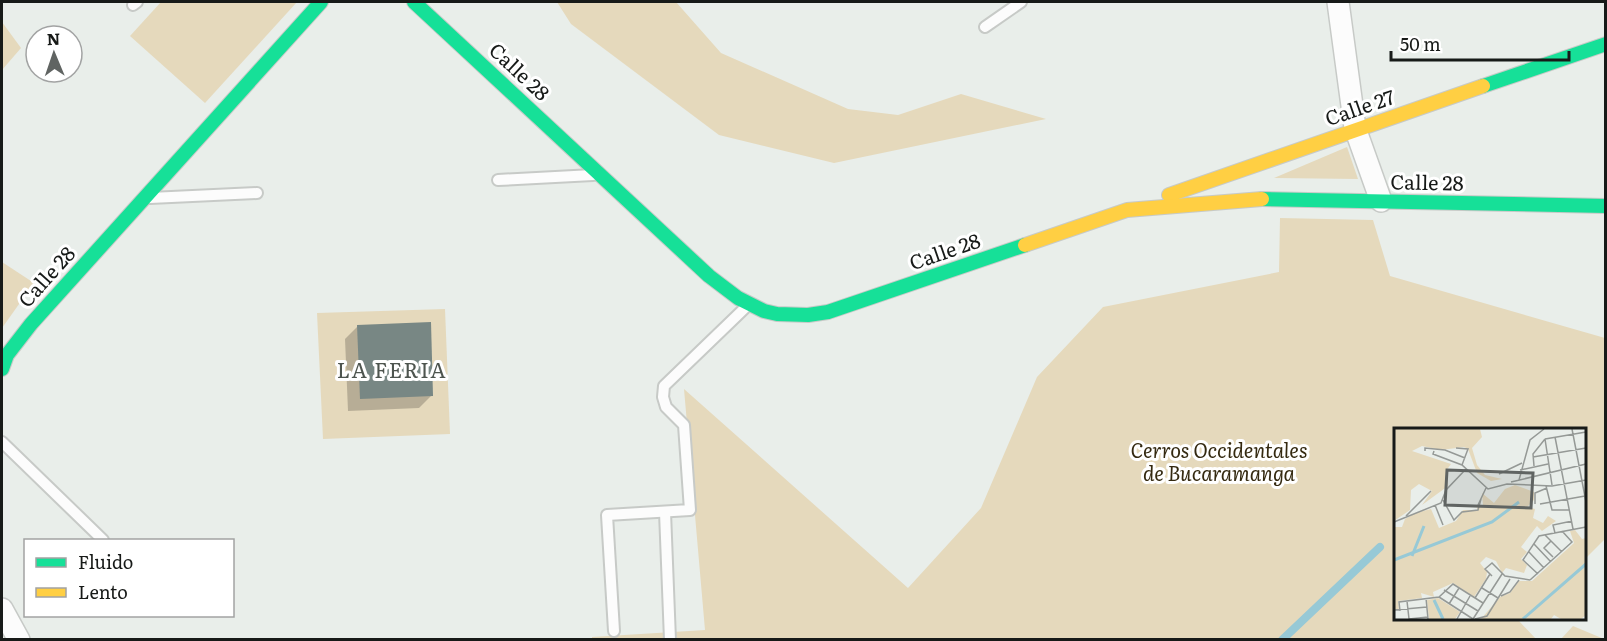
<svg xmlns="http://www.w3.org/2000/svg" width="1607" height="641" font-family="Literata,serif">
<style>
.green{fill:#e5d9bc}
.shadow{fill:#0003}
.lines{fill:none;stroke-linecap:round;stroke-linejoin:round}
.stream{stroke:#97c9d6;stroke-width:8}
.building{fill:#788784}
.lane-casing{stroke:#c7cac7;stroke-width:14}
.street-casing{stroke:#c7cac7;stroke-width:24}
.fast-casing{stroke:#c7cac7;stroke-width:16}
.slow-casing{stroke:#c7cac7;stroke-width:16}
.lane{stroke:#fcfcfc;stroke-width:10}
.street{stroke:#fcfcfc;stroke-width:21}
.fast{stroke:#16e098;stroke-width:14}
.slow{stroke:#ffcf43;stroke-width:14}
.labels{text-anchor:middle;stroke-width:6;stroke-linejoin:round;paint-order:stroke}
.street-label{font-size:20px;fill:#171a18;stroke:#fff}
.park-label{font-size:20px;font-style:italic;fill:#342910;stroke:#fff}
.neighbourhood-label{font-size:21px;letter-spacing:1.5px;fill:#4e554f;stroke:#fff}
.inset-river{fill:none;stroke:#97c9d6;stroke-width:3}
.inset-road{fill:none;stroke:#959996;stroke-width:1.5}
.view{fill:#606462;fill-opacity:0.15;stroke:#606462;stroke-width:3}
.inset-edge{fill:none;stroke:#171a18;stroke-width:3}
</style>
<rect width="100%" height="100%" fill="#e9eeea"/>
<!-- green -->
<g class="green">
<path d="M161,2H297L205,103L130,36Z"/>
<path d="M557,2H676L721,53L848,109L898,115L961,94L1046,119L834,163L719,135L571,24Z"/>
<path d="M2,22L21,48L2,70Z"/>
<path d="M1347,147L1358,179L1274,178Z"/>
<path d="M1280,218L1373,220L1390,276L1605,338V539L1585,559L1584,430H1396V618L1521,619L1519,621L1536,639L592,640V637L705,630L684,389L908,588L981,508L1037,377L1103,307L1279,272Z"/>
<path d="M2,262L34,283L2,328Z"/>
<path d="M445,309L450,434L323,439L317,313Z"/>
<path d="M1573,626L1604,639H1561Z"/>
</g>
<!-- shadow -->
<path class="shadow" d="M358,326L432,395L419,408L348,411L345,339Z"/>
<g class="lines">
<!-- stream -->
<path class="stream" d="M1282,640L1380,547"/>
</g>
<!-- building -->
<path class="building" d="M431,322L433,396L360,399L357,325Z"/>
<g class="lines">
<!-- lane casing -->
<g class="lane-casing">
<g id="lane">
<path d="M133,5L137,2"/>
<path d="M985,27L1021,2"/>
<path d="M498,180L593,175"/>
<path d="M150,198L257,193"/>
<path d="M2,442L103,540"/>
<path d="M665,512L670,640"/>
<path d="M614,631L607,515L690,510L684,425L666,407L663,397L664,386L747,306"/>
</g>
</g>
<!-- street casing -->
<g class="street-casing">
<g id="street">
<path d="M1338,2L1355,128L1381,201"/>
<path d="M2,609L19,640"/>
</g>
</g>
<!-- fast casing -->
<g class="fast-casing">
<g id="fast">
<path d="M414,2L709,276L738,298L764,311L777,314L808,315L828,312L1025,245"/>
<path d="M1483,86L1606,44"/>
<path d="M1262,199L1606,206"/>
<path d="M2,369L7,355L31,324L321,2"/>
</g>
</g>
<!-- slow casing -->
<g class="slow-casing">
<g id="slow">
<path d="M1169,195L1483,86"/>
<path d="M1025,245L1127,210L1262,199"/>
</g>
</g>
<!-- lane -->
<use href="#lane" class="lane"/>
<!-- street -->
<use href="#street" class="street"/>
<!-- fast -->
<use href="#fast" class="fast"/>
<!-- slow -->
<use href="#slow" class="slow"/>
</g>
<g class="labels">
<!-- street labels -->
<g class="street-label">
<text transform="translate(519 72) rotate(43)" y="7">Calle 28</text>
<text transform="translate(1360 108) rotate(-19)" y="7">Calle 27</text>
<text transform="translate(1427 183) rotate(1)" y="7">Calle 28</text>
<text transform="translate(945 252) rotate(-19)" y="7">Calle 28</text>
<text transform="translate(47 277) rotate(-48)" y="7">Calle 28</text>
</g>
<!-- park labels -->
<g class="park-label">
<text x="1219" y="458">Cerros Occidentales<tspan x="1219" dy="23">de Bucaramanga</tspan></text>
</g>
<!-- neighbourhood labels -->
<g class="neighbourhood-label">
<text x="392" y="378">LA FERIA</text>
</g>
</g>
<!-- overview -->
<g transform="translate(1394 428)">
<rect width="192" height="192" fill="#e9eeea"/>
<path d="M0,1H86L88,9L78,20L83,37L91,47L108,51L97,53L83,45L74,21L70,19L47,22L28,18L18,23L57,36L52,43L54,58L28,77L38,63L25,56L17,62L16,82L0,93ZM121,57L140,64V72L133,79L141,81L139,90L149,95L154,88L162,93L148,103L143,98L127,119L133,124L127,131L133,137L130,145L112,140L108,145L102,133L92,129L86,135L93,144L92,151L80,169L59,155L39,164L40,169L27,165L28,170L4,173L5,182L0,181V99H8L11,91L21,85L37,81L45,100L62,93L69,82H83V78L89,77L88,65L100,75L111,61ZM181,102L188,111L192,110V187L187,191H167L160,187L157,191H87L106,169L116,165L125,153H138L180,115L176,103ZM44,170L66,184L61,191H35L33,172Z" fill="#e5d9bc"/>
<path class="inset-river" d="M18,128L30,98M0,132L98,94L125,74M40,172L49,191M129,191L192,136"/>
<path class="inset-road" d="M178,1L192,74M161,9L179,101M151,11L158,57M151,11L192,4M62,20L74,21L68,37M31,23V20L51,22L71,30M40,23L39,26L68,37L94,61L113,56L158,58L192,52M139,29L192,20M140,38L139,26L151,11M126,42L154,36M105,46L128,35M125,52L136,12L150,1M117,54L192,36M152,58L158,82H175M49,72L60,92L68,84L84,82L87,71M141,76V65L153,60M146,76L191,68M41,77L49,97M84,77L92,60M12,88L37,63M0,94L47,75L52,62L72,41M161,105L159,97L178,93M151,107L168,124M157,113L150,120L159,129M140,116L157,134M135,124L150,140M144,146L129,132L145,108L192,99M98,148L91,141L98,135L111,148L136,152M136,152L178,114L168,103M88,160L104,170M50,162L84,183M107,168L116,164L125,152M45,169L79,191M32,170L34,191M81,170L96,146M13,173L15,191M55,176L65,160M0,182L33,179M6,183L5,174L45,169L59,156L89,175M15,191L34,189M63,191L76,168M79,191L108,146M81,191L93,188L116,151"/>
<path class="view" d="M53,42L139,45L137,80L51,77Z"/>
<rect width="192" height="192" class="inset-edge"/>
</g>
<!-- border -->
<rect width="1607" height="641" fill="none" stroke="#171a18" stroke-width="6"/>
<!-- legend -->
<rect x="24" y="539" width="210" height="78" fill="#ffffff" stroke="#a2a3a3" stroke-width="1.5"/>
<rect x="36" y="558" width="30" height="9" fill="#16e098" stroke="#a2a3a3" stroke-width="1.5"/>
<text x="78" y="569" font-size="18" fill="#171a18">Fluido</text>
<rect x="36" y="588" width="30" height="9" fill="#ffcf43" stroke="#a2a3a3" stroke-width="1.5"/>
<text x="78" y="599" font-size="18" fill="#171a18">Lento</text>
<!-- north arrow -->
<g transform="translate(54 54) rotate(358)"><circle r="28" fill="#ffffff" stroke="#a2a3a3" stroke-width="1.5"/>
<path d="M0-4.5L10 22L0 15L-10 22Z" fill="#606462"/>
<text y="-9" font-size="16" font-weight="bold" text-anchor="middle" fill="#171a18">N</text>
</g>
<!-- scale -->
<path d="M1391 51v9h178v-9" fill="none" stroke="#171a18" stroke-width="3"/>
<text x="1400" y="51" font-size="18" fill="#171a18" stroke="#ffffff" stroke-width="4.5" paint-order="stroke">50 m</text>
</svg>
